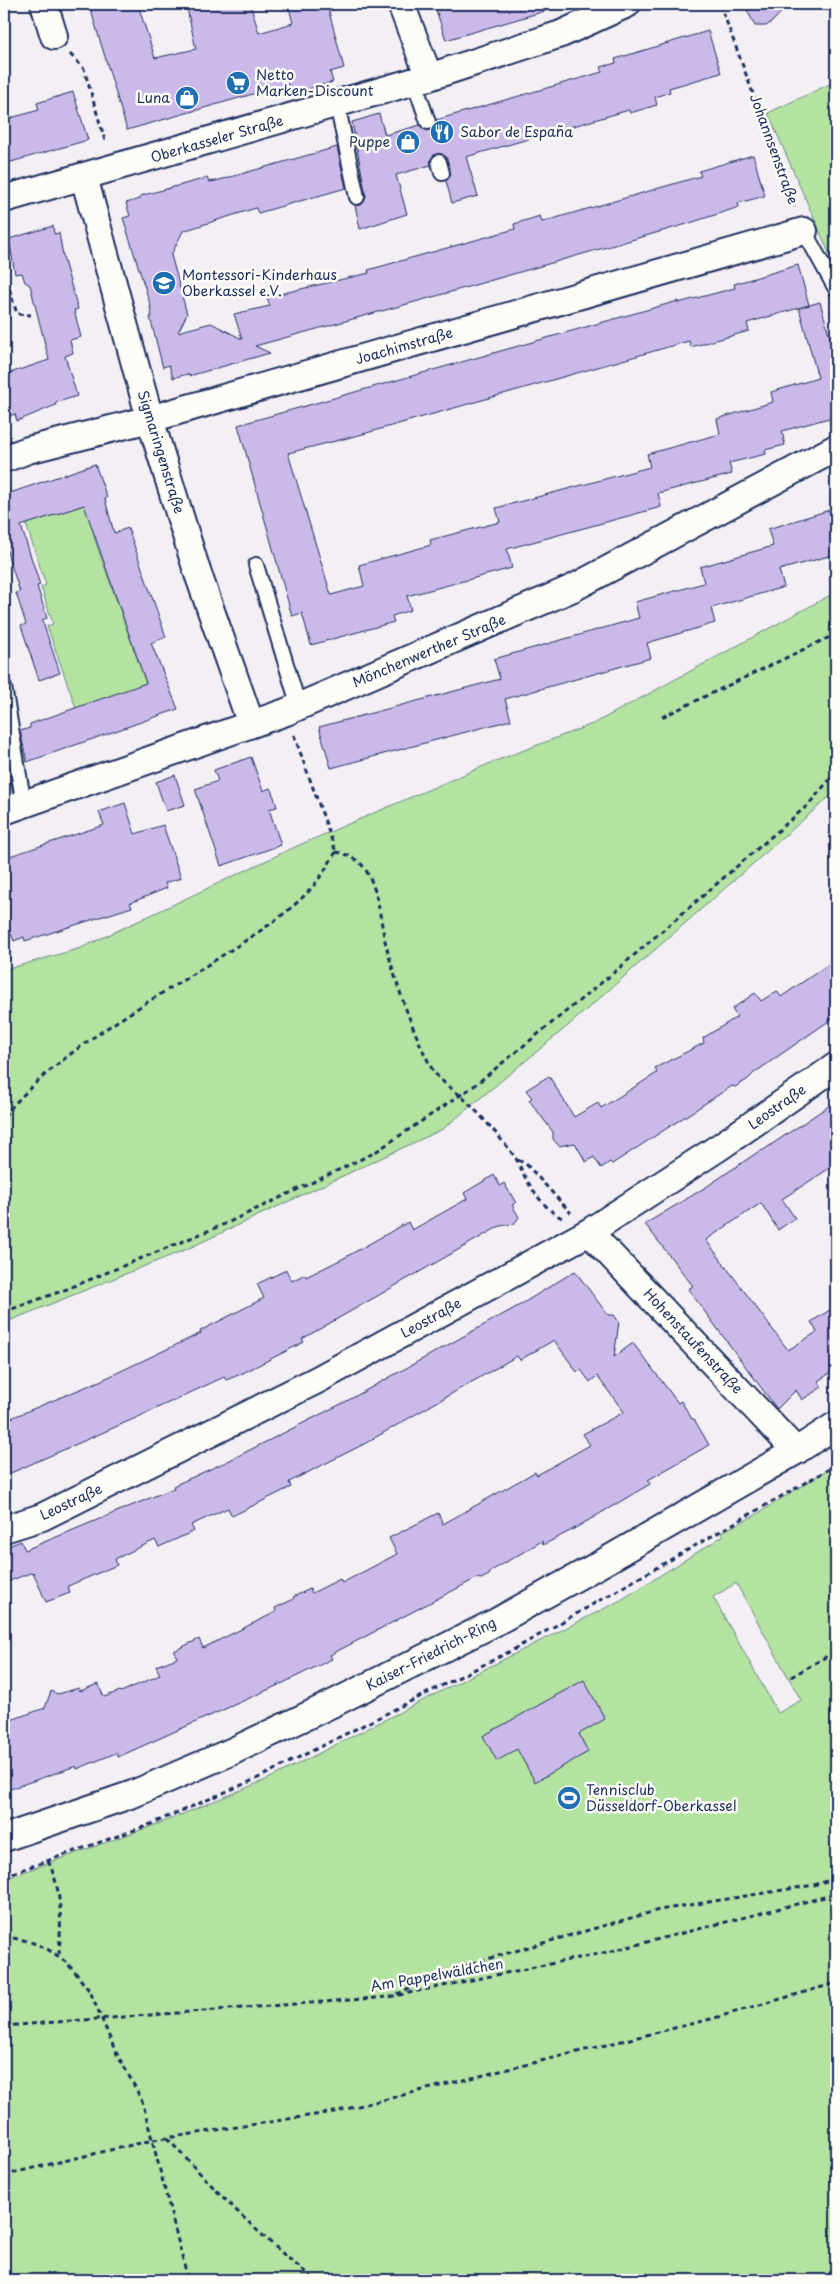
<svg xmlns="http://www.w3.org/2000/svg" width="840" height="2284" font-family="'Playpen Sans',sans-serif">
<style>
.green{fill:#b3e2a1;stroke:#678880;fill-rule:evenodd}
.building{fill:#cbb9e9;stroke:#1b2f5e}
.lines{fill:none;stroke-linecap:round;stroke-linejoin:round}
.service-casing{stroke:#1b2f5e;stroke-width:18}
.minor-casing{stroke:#1b2f5e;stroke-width:30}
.path{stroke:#1b2f5e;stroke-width:3;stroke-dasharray:5 4;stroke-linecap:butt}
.service{stroke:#fdfcf7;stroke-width:14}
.minor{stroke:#fdfcf7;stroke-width:26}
.labels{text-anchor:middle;stroke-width:5;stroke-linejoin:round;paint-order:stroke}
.poi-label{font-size:14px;fill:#1b2f5e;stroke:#fdfcf7;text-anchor:start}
.street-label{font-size:14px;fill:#1b2f5e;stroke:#fdfcf7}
</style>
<rect width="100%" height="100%" fill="#f3eff4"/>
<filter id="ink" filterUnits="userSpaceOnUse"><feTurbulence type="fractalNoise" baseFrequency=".02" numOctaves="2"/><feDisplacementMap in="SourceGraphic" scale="10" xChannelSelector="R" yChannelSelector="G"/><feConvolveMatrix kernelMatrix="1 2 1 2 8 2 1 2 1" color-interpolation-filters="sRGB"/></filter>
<g filter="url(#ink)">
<!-- green -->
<g class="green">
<path d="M836,81V269L768,113Z"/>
<path d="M87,504L95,540L146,683L77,711L47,626L53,624L41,587L46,585L26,524Z"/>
<path d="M836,592V791L569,1025L443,1129L187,1249L4,1323V970L81,948L297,846L493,762L595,723Z"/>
<path d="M836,1464V2280H4V1879L163,1822L268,1779L621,1600L723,1536L721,1532L754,1516ZM736,1583L801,1700L778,1713L713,1597Z"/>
</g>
<!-- building -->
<g class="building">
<path d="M89,4H134L135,9L139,8L155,58L196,49L186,4H250L259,33L293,23L288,4H327L344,68L330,72L333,82L290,94L288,84L127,130Z"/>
<path d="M434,4H551L552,9L446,40Z"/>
<path d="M744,4H789L772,22L766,26H755Z"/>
<path d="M708,31L721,73L669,88L670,92L655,97L657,105L630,113L629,110L466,157L478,196L452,203L446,181L451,175L447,160L442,154H436L431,159V165L396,175L407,214L360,229L355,205L362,204L366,196L352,122L379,114L385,135L420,125L423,129L430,130L435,127L436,120L602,72L601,67L616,63L615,59Z"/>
<path d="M73,92L88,140L4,164V120L39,110L37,103Z"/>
<path d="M337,147L346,188L258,213L256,208L183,231L171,255L187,314L178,332L211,323L242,339L234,314L270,306L267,297L369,273L368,270L515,229L514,224L540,216L542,222L701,176L699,171L753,155L765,196L738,203L739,207L687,224L440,295L255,346L270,353L189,376L188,374L173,378L169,365L163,367L162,364L150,317H152L150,307H151L123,218L130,216L126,203L140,199V196L207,178L209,182L216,181Z"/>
<path d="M53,226L54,234L59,233L64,261L78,309L74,310L81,337L70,340L73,353L65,356L77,396L55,403L56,405L17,421L15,414L4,418V375L49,360L30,285L25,282L22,273L15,274L9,239Z"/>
<path d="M798,265L809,305L747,323L749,331L691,347L689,341L363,434L288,453L331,595L364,586L359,565L431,545L430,540L500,522L496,508L650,467L647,454L720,434L717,419L773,402L771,392L818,378L799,308L820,302L836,359V423L830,424L829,418L782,431L785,445L765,450L766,454L729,463L732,474L658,493L661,507L507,549L512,568L407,596L411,610L392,616L394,622L311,645L302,613L292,616L238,425L678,301V303L735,288L734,284Z"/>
<path d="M95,464L107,498L105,499L114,533L128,528L166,637L151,643L178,709L27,762L20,731L30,728V724L146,683L84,505L21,526L40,585L37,586L47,618L42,620L60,673L39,680L21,626L26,624L16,593L20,592L4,543V486H8L10,493Z"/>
<path d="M836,508V554L779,570L784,587L711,608L715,623L647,643L651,658L505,699L511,720L331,768L319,727L500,679L494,659L639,618L635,602L704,583L700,567L773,546L768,529Z"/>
<path d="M251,757L263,791L270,788L274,797L277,807L269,809L281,845L221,866L195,789L218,781L214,770Z"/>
<path d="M175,775L185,805L166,811L156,782Z"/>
<path d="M125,803L135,834L163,825L181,878L165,883L167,888L130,903L132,907L25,941L24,937L14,941L11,934L4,936V858L104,825L99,812Z"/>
<path d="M836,959V1016L754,1073L747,1080L735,1087L732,1086L612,1164L610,1162L601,1168L594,1157L586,1162L575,1143L559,1146L553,1139V1132L529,1100L532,1098L526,1090L549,1076L574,1117L598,1103L601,1108L657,1073L655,1068L704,1043L703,1038L737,1017L732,1009L755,993L761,1001L777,991L781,997Z"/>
<path d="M836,1101V1164L782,1199L795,1218L778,1230L761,1203L706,1240L788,1350L817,1332L811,1322L836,1306V1369L818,1381L822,1387L802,1400L796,1390L777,1409L688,1289L693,1286L645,1224L706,1187L761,1150L762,1151Z"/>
<path d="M494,1175L500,1186L504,1183L516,1203L512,1205L519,1217L514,1224L500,1226L302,1339L304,1342L241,1374L226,1380L224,1377L138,1417L4,1476V1421L102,1380L201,1333L200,1331L264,1298L257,1284L286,1270L292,1281L305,1274L306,1277L344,1258L408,1222L412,1230L467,1199L464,1193Z"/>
<path d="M575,1271L608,1315H614L619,1322L614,1357L633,1343L678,1403L681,1401L692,1419H694L709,1445L648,1480L650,1484L572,1530L543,1545L542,1541L491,1571L489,1575L481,1579L477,1578L330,1655L332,1659L283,1683L118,1757L116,1753L77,1769L76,1766L4,1791V1732L11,1730L8,1721L45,1708L51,1691L58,1694L79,1688L80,1691L98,1684L104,1697L120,1691L121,1692L160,1675L156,1666L177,1658L174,1651L199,1639L203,1648L276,1612L275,1608L294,1599L293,1597L310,1589L312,1593L340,1579L342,1583L397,1554L389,1538L438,1513L443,1524L535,1472L537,1475L590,1445L583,1434L624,1412L597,1376L590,1382L581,1370L577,1372L554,1340L520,1360L517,1356L364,1444L289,1482L291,1487L232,1516L228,1508L191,1525L194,1531L159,1547L155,1540L115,1559L117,1565L68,1586L70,1593L46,1602L33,1572L4,1583V1548L21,1541L25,1550L174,1488L173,1486L228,1461L345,1402L520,1305Z"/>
<path d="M584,1680L605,1719L579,1734L588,1752L535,1782L517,1749L497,1761L483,1736Z"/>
</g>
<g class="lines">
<!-- service casing -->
<g class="service-casing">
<g id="service">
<path d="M414,81L428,122"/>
<path d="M337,104L357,197"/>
<path d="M439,162L442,173"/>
<path d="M804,231L836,289"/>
<path d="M256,565L299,707"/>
<path d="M4,687L24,805"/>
<path d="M4,788L8,810"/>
</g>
</g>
<!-- minor casing -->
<g class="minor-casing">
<g id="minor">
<path d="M44,4L54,36"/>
<path d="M401,4L429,77"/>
<path d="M84,177L150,419L197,571L251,724"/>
<path d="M4,199L429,77L561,34L627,4"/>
<path d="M4,459L28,450L150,419L804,231"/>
<path d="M4,811L286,712L573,588L836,448"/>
<path d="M589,1232L796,1451"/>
<path d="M4,1529L42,1517L317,1380L589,1232L721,1146L836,1066"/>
<path d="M4,1838L133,1794L233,1751L336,1702L494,1623L602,1563L796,1451L836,1425"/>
</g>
</g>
<!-- path -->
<g class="path">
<path d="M720,4L795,207"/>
<path d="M70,54L84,69L106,144"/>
<path d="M4,272L17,314L31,315"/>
<path d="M662,717L836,634"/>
<path d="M294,735L336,852"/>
<path d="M336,852C349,854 360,860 367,872C379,893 380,921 386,945C397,987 412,1030 432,1069C440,1082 451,1087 462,1097C481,1115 499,1136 515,1157C519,1163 521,1170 525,1177C534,1193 546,1210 562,1218"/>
<path d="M4,1116C62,1047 148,1004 223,955C251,937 281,919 305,895C318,883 327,866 336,852"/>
<path d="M518,1160L526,1164L571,1213"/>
<path d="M4,1312L67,1289L227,1223L374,1153L474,1086L611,975L808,805L836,772"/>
<path d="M791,1677L829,1655L836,1656"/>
<path d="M48,1861C63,1892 61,1922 59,1955"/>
<path d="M4,1876L146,1826L256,1779L513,1650L836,1465"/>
<path d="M4,1937C37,1940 62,1953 81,1980C85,1985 90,1991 92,1996C100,2014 107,2032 115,2050C124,2068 135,2085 143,2104L188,2280"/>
<path d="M397,1994L473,1963L659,1910L814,1885L836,1878"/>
<path d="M4,2026L389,1997L608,1952L836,1894"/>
<path d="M167,2138C215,2190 259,2236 315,2280"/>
<path d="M4,2175L153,2140L334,2112L711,2019L836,1983"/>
</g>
<!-- service -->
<use href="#service" class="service"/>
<!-- minor -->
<use href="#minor" class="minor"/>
</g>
</g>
<!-- icons -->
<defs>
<g id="supermarket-disc" transform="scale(1.25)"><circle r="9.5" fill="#1f6fb2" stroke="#fdfcf7"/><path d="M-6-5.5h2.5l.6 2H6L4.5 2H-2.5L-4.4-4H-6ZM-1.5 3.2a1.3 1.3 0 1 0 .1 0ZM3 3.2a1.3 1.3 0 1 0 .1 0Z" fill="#fff"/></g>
<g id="shop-disc" transform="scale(1.25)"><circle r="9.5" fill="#1f6fb2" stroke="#fdfcf7"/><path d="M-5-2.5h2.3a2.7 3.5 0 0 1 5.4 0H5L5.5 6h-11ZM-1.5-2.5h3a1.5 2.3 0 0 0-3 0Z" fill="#fff"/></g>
<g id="restaurant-disc" transform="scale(1.25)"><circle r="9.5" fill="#1f6fb2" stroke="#fdfcf7"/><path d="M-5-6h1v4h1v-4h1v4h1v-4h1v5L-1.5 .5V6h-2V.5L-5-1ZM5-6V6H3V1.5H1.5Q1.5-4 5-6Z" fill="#fff"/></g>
<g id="school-disc" transform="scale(1.25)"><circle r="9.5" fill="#1f6fb2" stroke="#fdfcf7"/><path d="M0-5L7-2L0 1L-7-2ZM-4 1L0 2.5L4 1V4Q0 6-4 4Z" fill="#fff"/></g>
<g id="stadium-disc" transform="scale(1.25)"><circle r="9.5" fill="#1f6fb2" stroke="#fdfcf7"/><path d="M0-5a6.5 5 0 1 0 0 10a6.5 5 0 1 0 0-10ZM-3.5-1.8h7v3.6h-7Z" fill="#fff"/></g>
</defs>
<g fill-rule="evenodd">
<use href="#supermarket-disc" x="238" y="83"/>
<use href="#shop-disc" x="187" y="98"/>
<use href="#restaurant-disc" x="442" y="132"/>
<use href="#shop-disc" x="408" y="142"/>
<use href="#school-disc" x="164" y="283"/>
<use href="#stadium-disc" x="569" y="1798"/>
</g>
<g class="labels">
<!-- poi labels -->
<g class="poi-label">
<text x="256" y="80">Netto<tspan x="256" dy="16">Marken-Discount</tspan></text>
<text x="170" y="103" text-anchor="end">Luna</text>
<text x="460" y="137">Sabor de España</text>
<text x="390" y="147" text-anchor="end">Puppe</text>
<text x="182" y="280">Montessori-Kinderhaus<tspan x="182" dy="16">Oberkassel e.V.</tspan></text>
<text x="586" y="1795">Tennisclub<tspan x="586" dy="16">Düsseldorf-Oberkassel</tspan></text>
</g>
<!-- street labels -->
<g class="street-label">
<text transform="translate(217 139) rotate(-16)" y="5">Oberkasseler Straße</text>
<text transform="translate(774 149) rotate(70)" y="5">Johannsenstraße</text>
<text transform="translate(404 346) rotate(-16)" y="5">Joachimstraße</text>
<text transform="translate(161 452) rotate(73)" y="5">Sigmaringenstraße</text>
<text transform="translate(429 651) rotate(-23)" y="5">Mönchenwerther Straße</text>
<text transform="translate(777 1107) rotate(-35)" y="5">Leostraße</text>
<text transform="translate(431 1318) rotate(-29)" y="5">Leostraße</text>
<text transform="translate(693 1341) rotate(47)" y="5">Hohenstaufenstraße</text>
<text transform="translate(71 1502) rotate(-25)" y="5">Leostraße</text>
<text transform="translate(431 1654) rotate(-27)" y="5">Kaiser-Friedrich-Ring</text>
<text transform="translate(437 1975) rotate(-10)" y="5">Am Pappelwäldchen</text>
</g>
</g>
<!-- margin -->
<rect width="840" height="2284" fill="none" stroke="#fdfcf7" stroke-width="20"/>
<rect x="10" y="10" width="820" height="2264" fill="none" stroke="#1b2f5e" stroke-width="2" filter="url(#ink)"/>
</svg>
